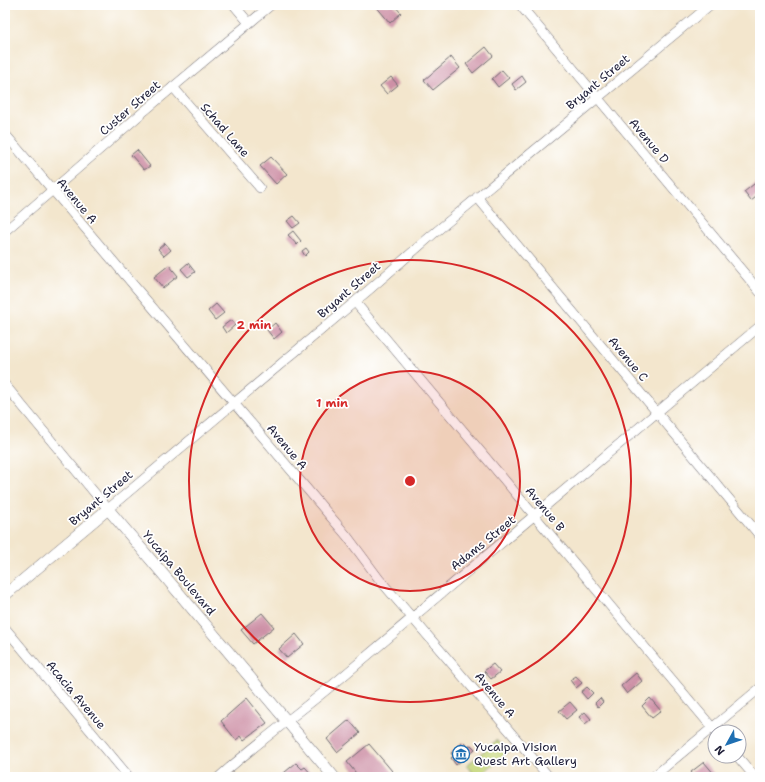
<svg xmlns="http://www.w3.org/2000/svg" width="765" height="782" font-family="'Shantell Sans',sans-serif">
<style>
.green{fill:#c4d578;stroke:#737c5a}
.building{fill:#cd90a6}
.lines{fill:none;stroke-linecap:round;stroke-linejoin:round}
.minor-casing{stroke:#6b676e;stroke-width:10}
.major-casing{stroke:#6b676e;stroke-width:12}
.minor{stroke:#fff;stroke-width:9}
.major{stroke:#fff;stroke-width:11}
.ring{fill:none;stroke:#d62828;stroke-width:2}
.labels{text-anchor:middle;stroke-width:3.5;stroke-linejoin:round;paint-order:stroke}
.street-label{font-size:12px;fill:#22223b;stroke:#fff}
.poi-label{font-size:12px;fill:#22223b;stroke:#fff;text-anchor:start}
.centre{fill:#d62828;stroke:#fff;stroke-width:2}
.ring-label{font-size:12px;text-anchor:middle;font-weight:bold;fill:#d62828;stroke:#fff;stroke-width:3.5;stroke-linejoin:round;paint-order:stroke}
</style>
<rect width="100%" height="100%" fill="#fff"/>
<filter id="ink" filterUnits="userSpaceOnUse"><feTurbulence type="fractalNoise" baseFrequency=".025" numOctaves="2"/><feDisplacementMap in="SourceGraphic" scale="8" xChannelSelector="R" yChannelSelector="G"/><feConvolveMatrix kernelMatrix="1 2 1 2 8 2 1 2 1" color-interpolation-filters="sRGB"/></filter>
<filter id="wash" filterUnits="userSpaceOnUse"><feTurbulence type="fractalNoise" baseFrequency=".012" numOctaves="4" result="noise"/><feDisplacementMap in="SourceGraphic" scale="16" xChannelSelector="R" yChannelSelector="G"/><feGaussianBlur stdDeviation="0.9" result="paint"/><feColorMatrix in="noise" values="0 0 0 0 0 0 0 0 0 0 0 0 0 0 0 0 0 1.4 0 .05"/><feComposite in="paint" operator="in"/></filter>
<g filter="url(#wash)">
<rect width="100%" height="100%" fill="#f3e6cd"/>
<!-- green -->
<path class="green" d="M497,740L508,752L478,777H476L467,765Z"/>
<g id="blocks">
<!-- building -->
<g class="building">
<path d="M375,5H394L401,13L390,23Z"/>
<path d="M486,47L493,56L473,73L466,64Z"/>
<path d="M451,57L460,68L433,90L424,80Z"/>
<path d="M502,70L509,78L498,87L492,79Z"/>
<path d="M522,76L526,82L516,90L512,84Z"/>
<path d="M391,77L398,85L387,94L380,86Z"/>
<path d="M137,150L150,166L144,170L131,155Z"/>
<path d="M271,157L287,174L276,184L260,166Z"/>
<path d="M759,180L760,194L751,201L744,192Z"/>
<path d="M294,216L300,223L293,228L287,221Z"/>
<path d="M293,231L301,241L297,245L288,235Z"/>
<path d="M165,243L171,250L164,256L158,249Z"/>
<path d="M306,248L309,252L305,256L302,251Z"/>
<path d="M188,263L195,272L188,277L181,269Z"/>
<path d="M169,265L178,276L163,288L154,277Z"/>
<path d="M216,304L224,313L215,320L208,311Z"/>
<path d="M231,320L235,325L226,333L222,327Z"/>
<path d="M275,323L282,332L274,339L267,330Z"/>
<path d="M262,613L274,627L253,644L241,630Z"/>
<path d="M296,634L304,644L287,658L279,649Z"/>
<path d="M493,664L500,672L491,679L484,671Z"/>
<path d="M636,673L642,681L627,694L621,686Z"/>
<path d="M576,676L582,683L576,688L570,680Z"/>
<path d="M587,687L593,693L587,699L581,692Z"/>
<path d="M247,698L267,723L244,740L241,736L236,740L221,721Z"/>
<path d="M600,698L603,702L598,707L595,703Z"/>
<path d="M650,698L661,711L652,718L642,706Z"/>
<path d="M570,702L577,710L566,719L559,711Z"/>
<path d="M585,712L591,719L585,724L579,717Z"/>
<path d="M349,720L360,733L337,752L327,739Z"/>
<path d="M463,742L468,747L471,745L475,749L456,765L451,758L453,756L451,753Z"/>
<path d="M369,744L387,765L397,777H359L347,762Z"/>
<path d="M704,762L715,775L712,777H695L691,772Z"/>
<path d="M296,763L302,769L305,767L314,777H279Z"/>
</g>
</g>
</g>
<g filter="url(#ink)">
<use href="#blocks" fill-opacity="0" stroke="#6b676e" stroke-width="1"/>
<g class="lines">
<!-- minor casing -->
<g class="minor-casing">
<g id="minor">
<path d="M234,5L249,23"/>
<path d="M520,5L760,292"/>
<path d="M173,87L260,188"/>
<path d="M5,134L347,536L379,579L549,777"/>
<path d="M477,197L760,536"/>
<path d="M5,231L142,113L271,5"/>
<path d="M355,302L716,732"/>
<path d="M5,385L108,509L370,289L432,235L710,5"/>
<path d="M5,628L129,777"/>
<path d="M737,756L755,777"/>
<path d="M219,777C260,740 306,708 348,672C485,556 623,441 760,326"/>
<path d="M653,777L760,688"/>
</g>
</g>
<!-- major casing -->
<g class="major-casing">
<path id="major" d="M5,595L108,509L334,777"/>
</g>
<!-- minor -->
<use href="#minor" class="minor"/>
<!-- major -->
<use href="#major" class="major"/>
</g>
</g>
<!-- distance rings -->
<circle cx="410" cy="481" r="110" fill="#d62828" fill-opacity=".12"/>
<g class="ring">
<circle cx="410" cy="481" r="110"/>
<circle cx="410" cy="481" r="221"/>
</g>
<!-- icons -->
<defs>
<g id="museum-ring" transform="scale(0.9)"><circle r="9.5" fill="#fff" stroke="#1f6fb2" stroke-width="1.5"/><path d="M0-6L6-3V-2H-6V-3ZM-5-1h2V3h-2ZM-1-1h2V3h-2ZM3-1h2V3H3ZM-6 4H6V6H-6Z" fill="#1f6fb2"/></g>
</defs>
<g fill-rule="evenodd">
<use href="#museum-ring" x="461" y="754"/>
</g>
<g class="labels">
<!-- street labels -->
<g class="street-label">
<text transform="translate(598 82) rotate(-40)" y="4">Bryant Street</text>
<text transform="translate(130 108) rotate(-41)" y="4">Custer Street</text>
<text transform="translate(225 130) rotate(49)" y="4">Schad Lane</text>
<text transform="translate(649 141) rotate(50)" y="4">Avenue D</text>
<text transform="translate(77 201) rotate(50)" y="4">Avenue A</text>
<text transform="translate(349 290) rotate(-41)" y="4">Bryant Street</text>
<text transform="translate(628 359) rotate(50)" y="4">Avenue C</text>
<text transform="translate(287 447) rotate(50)" y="4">Avenue A</text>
<text transform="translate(101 498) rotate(-40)" y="4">Bryant Street</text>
<text transform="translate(545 509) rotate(50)" y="4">Avenue B</text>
<text transform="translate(483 543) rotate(-39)" y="4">Adams Street</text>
<text transform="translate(179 573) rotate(50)" y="4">Yucaipa Boulevard</text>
<text transform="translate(76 695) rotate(50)" y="4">Acacia Avenue</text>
<text transform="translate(495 695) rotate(50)" y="4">Avenue A</text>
</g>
<!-- poi labels -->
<g class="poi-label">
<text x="474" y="751">Yucaipa Vision<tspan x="474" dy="14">Quest Art Gallery</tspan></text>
</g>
</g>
<circle cx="410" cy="481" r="6" class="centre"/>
<g class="ring-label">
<text x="254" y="329">2 min</text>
<text x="332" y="407">1 min</text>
</g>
<!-- margin -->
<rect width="765" height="782" fill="none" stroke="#fff" stroke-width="20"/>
<!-- north arrow -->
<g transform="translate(727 744) rotate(230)"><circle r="19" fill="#ffffff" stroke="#a7a7b1"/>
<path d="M0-3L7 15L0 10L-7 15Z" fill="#1f6fb2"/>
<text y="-6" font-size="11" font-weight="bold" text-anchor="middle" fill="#22223b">N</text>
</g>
</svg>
